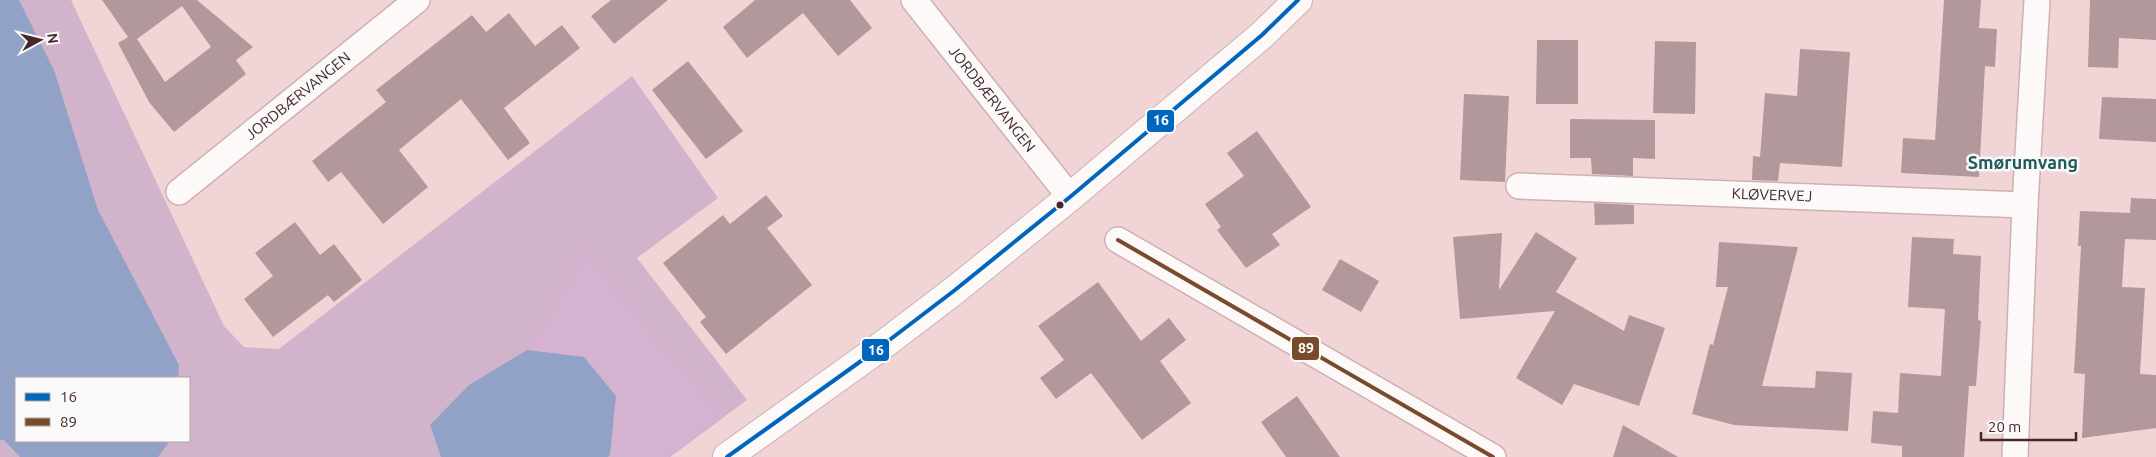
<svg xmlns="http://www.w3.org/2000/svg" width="2156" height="457" font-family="Ubuntu,sans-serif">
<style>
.green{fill:#d1b4cb;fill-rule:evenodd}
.forest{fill:#d4b2d0}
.water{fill:#92a2c6}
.building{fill:#b2989a;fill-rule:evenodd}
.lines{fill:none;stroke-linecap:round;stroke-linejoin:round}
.minor-casing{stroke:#cdb1b2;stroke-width:28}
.tertiary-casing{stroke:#cdb1b2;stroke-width:30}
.minor{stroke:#fdf9f9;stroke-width:25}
.tertiary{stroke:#fdf9f9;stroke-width:28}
.bus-1-casing{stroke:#f9f9f9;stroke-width:8}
.bus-2-casing{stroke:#f9f9f9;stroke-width:8}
.bus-1{stroke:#0065bd;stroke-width:4}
.bus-2{stroke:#7a4b2a;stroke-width:4}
.bus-dot{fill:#472729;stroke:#f9f9f9;stroke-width:2}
.labels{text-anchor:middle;stroke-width:5;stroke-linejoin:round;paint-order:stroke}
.street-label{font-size:15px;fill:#472729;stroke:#f9f9f9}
.quarter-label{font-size:18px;font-weight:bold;fill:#1f5a5b;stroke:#f9f9f9}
.line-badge{stroke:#f9f9f9;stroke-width:2}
.badge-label{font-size:14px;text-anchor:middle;font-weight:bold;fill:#fff}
</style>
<rect width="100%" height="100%" fill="#f1d5d6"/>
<!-- green -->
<path class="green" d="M0,0H71L224,326L244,347L279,349L632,76L718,198L637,258L747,400L670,457H0ZM16,378H189V441H16Z"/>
<!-- forest -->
<path class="forest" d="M585,252L724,417L670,457H608L610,454L615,396L584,357L527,350Z"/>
<!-- water -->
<g class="water">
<path d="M0,0H19L54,70L98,210L179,365L178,378H16V441H170L158,457H20L4,440H0Z"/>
<path d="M527,350L584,357L616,396L610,454L608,457H441L430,425L469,385Z"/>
</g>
<!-- building -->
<g class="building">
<path d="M102,0H197L253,47L236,60L246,74L174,132L149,102L118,43L128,37ZM182,6L211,47L165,82L137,39Z"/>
<path d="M611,0H668L614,44L591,16Z"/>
<path d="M755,0H850L872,28L838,56L803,13L747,58L723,27Z"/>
<path d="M1944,0H1981L1979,28L1997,29L1995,67L1985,66L1979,177L1901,173L1903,138L1935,140Z"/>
<path d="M2090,0H2156V40L2119,38L2118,68L2088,67Z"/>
<path d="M509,13L535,46L562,25L580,48L504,108L530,143L508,160L461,99L399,150L428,187L383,224L341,172L328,182L312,161L386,102L376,90L472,15L486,32Z"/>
<path d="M1537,40H1578V104H1536Z"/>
<path d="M1655,41L1696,42L1695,114L1653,113Z"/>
<path d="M1800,49L1850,52L1842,167L1780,163L1778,181L1752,180L1753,156L1760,157L1765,93L1797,96Z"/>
<path d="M688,61L743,131L706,159L652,90Z"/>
<path d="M1464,94L1509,96L1505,182L1460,180Z"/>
<path d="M2102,97L2156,99V142L2099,139Z"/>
<path d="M1570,119L1655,120V159L1633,158V176L1592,174L1591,158H1570Z"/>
<path d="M1257,131L1311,207L1272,234L1280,245L1246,268L1217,230L1221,227L1205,204L1244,176L1227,153Z"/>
<path d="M766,195L783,216L767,228L812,285L726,354L700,322L706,317L663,263L723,215L730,224Z"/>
<path d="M2131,198L2156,199V240L2125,239L2122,287L2145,288L2140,374L2156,375V428L2082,438L2085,374L2074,373L2081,246H2078L2080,211L2130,213Z"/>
<path d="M1594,203L1634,205V224L1595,225Z"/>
<path d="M295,222L320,255L334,244L362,280L334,302L328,295L273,337L244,299L273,276L255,253Z"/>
<path d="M1536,232L1577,258L1556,292L1624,331L1629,315L1665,328L1639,406L1574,384L1562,405L1516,378L1555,311L1460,319L1453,237L1502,233L1499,290Z"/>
<path d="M1912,237L1954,239L1953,254L1981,256L1978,320L1981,321L1976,386H1969L1964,457H1902V446L1871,443L1873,411L1898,413L1900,373L1941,376L1945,309L1908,307Z"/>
<path d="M1719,242L1798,247L1762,386L1815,388L1816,371L1852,373L1848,431L1734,425L1692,414L1710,344L1713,345L1728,287H1716Z"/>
<path d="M1340,259L1379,281L1361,312L1322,290Z"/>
<path d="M1098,282L1141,341L1169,318L1186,340L1160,361L1191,403L1142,440L1091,373L1056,399L1040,378L1064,360L1038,326Z"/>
<path d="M1297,396L1340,457H1286L1261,422Z"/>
<path d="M1623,425L1678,457H1613Z"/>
</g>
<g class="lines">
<!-- minor casing -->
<g class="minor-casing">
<g id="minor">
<path d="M914,0L1070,197"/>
<path d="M1519,186L2025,205"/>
<path d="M179,192L417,0"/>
<path d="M1118,240L1493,457"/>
<path d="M2015,457L2025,205L2037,0"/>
</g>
</g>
<!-- tertiary casing -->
<g class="tertiary-casing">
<path id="tertiary" d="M727,457L875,351L955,290L1070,197L1262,35L1298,0"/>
</g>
<!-- minor -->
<use href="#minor" class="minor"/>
<!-- tertiary -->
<use href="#tertiary" class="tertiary"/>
<!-- bus-1 casing -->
<g class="bus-1-casing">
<path id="bus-1" d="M727,457L875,351L955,290L1070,197L1262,35L1298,0"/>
</g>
<!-- bus-2 casing -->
<g class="bus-2-casing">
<path id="bus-2" d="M1118,240L1493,457"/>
</g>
<!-- bus-1 -->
<use href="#bus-1" class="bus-1"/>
<!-- bus-2 -->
<use href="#bus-2" class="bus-2"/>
</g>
<!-- markers -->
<circle class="bus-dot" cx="1060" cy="205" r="4.5"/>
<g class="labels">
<!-- street labels -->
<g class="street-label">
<text transform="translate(298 96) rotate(-39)" y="5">JORDBÆRVANGEN</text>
<text transform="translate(992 99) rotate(52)" y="5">JORDBÆRVANGEN</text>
<text transform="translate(1772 195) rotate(2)" y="5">KLØVERVEJ</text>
</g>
<!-- quarter labels -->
<g class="quarter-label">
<text x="2023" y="169">Smørumvang</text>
</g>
</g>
<g class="line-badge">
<rect x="1146" y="109" width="29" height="24" rx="5" fill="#0065bd"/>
<rect x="1291" y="336" width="29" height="25" rx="5" fill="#7a4b2a"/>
<rect x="861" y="338" width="29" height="24" rx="5" fill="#0065bd"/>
</g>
<g class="badge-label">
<text x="1161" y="125">16</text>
<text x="1306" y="353">89</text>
<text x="876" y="355">16</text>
</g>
<!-- legend -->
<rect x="15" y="377" width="175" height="65" fill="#f9f9f9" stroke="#b2a5a6"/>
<rect x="25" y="393" width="25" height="8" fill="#0065bd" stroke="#b2a5a6"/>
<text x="60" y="402" font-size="15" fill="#472729">16</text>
<rect x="25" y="418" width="25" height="8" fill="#7a4b2a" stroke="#b2a5a6"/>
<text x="60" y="427" font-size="15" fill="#472729">89</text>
<!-- north arrow -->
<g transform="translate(40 40) rotate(83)" stroke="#f9f9f9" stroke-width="4" paint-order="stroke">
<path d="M0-4L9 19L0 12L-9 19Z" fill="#472729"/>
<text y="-8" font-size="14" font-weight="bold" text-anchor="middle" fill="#472729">N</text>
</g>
<!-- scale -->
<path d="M1981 432v8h95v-8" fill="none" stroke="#472729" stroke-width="2.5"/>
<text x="1988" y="432" font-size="15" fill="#472729" stroke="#f9f9f9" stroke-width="4" paint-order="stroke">20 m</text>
</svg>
